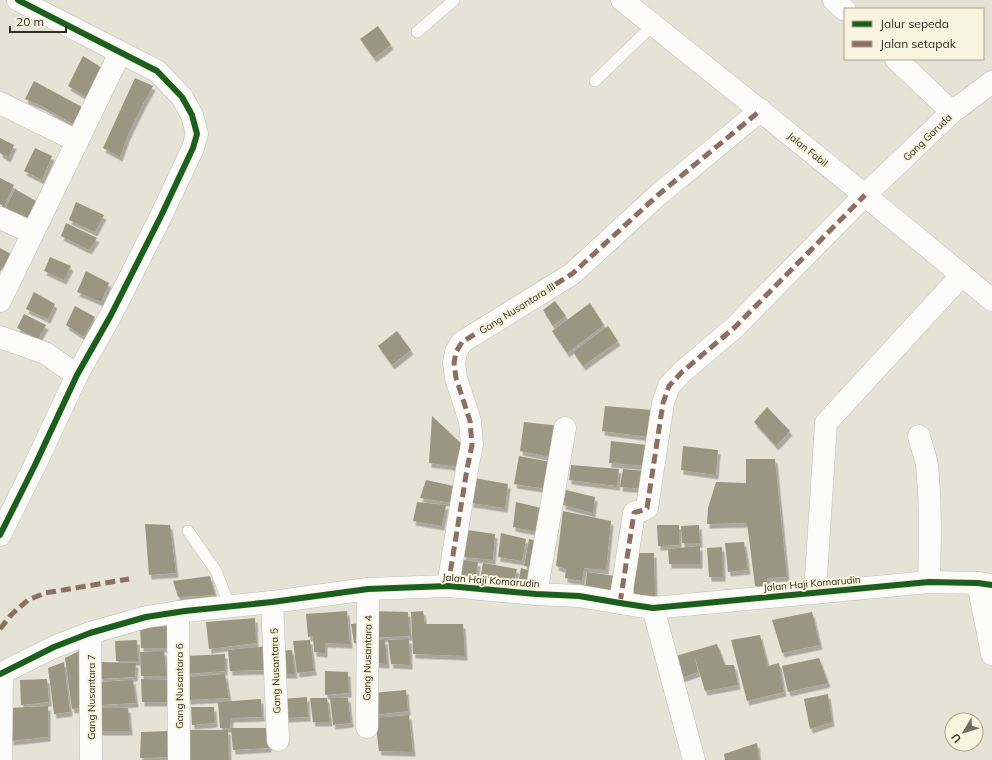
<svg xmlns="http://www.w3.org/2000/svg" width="992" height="760" font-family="Mulish,sans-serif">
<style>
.building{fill:#9a9682;filter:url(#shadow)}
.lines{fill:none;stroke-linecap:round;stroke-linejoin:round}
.lane-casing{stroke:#c0beb4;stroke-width:12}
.street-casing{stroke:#c0beb4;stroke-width:23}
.secondary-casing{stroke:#c0beb4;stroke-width:23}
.lane{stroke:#fbfbf9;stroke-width:11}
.street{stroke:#fbfbf9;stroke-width:22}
.secondary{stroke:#fbfbf9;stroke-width:22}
.quiet{stroke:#8d6e63;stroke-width:5;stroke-dasharray:10 5;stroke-linecap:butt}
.cycleway-casing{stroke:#f9f4dd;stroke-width:8}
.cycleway{stroke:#1b5e20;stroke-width:6}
.labels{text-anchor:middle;stroke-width:4;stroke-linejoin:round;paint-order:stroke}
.street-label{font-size:10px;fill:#2f2d25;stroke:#f9f4dd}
</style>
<defs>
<filter id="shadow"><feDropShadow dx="2.5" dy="4.5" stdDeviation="0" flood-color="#0004"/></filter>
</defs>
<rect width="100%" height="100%" fill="#e5e2d6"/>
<!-- building -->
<g class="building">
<path d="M378,26L391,45L374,58L360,39Z"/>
<path d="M83,56L104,69L88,98L68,86Z"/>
<path d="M135,78L153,86L143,104L127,137L120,157L103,148Z"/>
<path d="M34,81L82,107L73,124L42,106L25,99Z"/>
<path d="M0,138L14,145L8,158L0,153Z"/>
<path d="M35,148L52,156L42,180L24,171Z"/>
<path d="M0,178L14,185L4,207L0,204Z"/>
<path d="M15,189L36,201L26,221L5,210Z"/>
<path d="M76,202L104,215L95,232L69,220Z"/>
<path d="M66,223L97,238L89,250L61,236Z"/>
<path d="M0,248L11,254L0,272Z"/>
<path d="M50,257L71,266L64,280L44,271Z"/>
<path d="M86,271L109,283L101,302L77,292Z"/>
<path d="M34,292L55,304L48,319L26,309Z"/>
<path d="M555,301L566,316L553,326L543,310Z"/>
<path d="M590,303L604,325L567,353L552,331Z"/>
<path d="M75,306L95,317L84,337L66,325Z"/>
<path d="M24,314L46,325L38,339L17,328Z"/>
<path d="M608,326L618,341L583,366L573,352Z"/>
<path d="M397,331L411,350L392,365L378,346Z"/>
<path d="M605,406L652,410L648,437L602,431Z"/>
<path d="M767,407L790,431L776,446L754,422Z"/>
<path d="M432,416L466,448L459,467L429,463Z"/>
<path d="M524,422L560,426L555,458L520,451Z"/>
<path d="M611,441L647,445L644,466L609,463Z"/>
<path d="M683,446L718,450L716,475L681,470Z"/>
<path d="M519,456L551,462L546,489L514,484Z"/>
<path d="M746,459H775L787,577L767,578L768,586H755L747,523L707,524L708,508L716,482L746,483Z"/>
<path d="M571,465L619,469L617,486L569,480Z"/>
<path d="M623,469L645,471L644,489L620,487Z"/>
<path d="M474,478L508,484L505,508L471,503Z"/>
<path d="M426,480L458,487L453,503L420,498Z"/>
<path d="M566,490L595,497L593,513L563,505Z"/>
<path d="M417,502L446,505L442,526L413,521Z"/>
<path d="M516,502L541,508L538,532L513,527Z"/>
<path d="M563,511L611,521L606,570L584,568L582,581L565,578L566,569L556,566Z"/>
<path d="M145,524L170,525L176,573L149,575Z"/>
<path d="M657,525H679V545L658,546Z"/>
<path d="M699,525L700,543H682L681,526Z"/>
<path d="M467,530L495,534L493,560L463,557Z"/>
<path d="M501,533L526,539L522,561L498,557Z"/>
<path d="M529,539L543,542L538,569L524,566Z"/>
<path d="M744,542L748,570L728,572L725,543Z"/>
<path d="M700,546V564H669L668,549Z"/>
<path d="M722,547L723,577H709L707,548Z"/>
<path d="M634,553H654L655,596L634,595Z"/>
<path d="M455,559L478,562L476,576L454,575Z"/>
<path d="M483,563L517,569L513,585L480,580Z"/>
<path d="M521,568L537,573L535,587L518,584Z"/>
<path d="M587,572L622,577L619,594L585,590Z"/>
<path d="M210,576L215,595L178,597L173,581Z"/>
<path d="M347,611L350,644L325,643V653L314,652L313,636L308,637L306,614Z"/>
<path d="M371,611L408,612L410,636L372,638Z"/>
<path d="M423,611L425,624H463L465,656L413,654L411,612Z"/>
<path d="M812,612L820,645L782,653L772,620Z"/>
<path d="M255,618L256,643L209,649L206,622Z"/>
<path d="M364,623L365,643H354L351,624Z"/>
<path d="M172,626L174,648H141L140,627Z"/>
<path d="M760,635L768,666L779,663L784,692L747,701L731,640Z"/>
<path d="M409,639L410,665L391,664L388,640Z"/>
<path d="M137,640L138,661H116L115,641Z"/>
<path d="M310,640L314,671L297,673L293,641Z"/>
<path d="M370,640H385L387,664L371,663Z"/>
<path d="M717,644L725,665H734L738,685L705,691L694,655L698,672L679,679L672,657Z"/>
<path d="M268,646V670L230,671L228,650Z"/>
<path d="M85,648L87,707L72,709L65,658Z"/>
<path d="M292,650L295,674H280L278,651Z"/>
<path d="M164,651L167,676H141L140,652Z"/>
<path d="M225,654V671L187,674L186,656Z"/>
<path d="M819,658L828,683L788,692L782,666Z"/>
<path d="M64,662L70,712L54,714L48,668Z"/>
<path d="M99,662L136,663L135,677L100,679Z"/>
<path d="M325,671L348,672L349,693L325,695Z"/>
<path d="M225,674L229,698L188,700L186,677Z"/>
<path d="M47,679L49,702L21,705L20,680Z"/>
<path d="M141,679L178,680L177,702H142Z"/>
<path d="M133,680L136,703L99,705L98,682Z"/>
<path d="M406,690L408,711L374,715L372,693Z"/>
<path d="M828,694L832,722L810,729L804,699Z"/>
<path d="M307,697L308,717L285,718L282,699Z"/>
<path d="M310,698H327L330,722H313Z"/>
<path d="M330,698H348L351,723L333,725Z"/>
<path d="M261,699L262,717L231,718L230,728H220L218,702Z"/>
<path d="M48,706V737L11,741L9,708Z"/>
<path d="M191,707H214L215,723L192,725Z"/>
<path d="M97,708H128L130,731H98Z"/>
<path d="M409,715L413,752L379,751L375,718Z"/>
<path d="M231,728H270L269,748L233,750Z"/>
<path d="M187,730H228L229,760H189Z"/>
<path d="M171,731L173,757L140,758L141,732Z"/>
<path d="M757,743L759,760H725L724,754Z"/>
</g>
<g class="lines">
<!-- lane casing -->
<g class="lane-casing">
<g id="lane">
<path d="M417,32L454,0"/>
<path d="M595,81L653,25"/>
<path d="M188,531L216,571L230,607"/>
</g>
</g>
<!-- street casing -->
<g class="street-casing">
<g id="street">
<path d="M622,0C746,99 870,198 992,300"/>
<path d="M834,0L845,10"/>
<path d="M896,59L952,112"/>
<path d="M0,103L77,141"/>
<path d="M0,218L33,233"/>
<path d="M0,301L120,53"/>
<path d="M0,337L45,353L77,375"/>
<path d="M919,436C921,446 926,456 927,466C931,504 930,544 929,582"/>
<path d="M0,535L35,465L77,375L111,315L161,216L193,148L197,134L192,115L182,97L157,71L18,0"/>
<path d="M978,583L992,654"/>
<path d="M448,586L467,469L472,445L470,421L456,378L454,363L456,352L462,342L572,274L658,195L761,110"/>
<path d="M815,593L826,423L962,275"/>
<path d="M536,594L565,428"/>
<path d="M272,602L278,740"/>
<path d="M620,603L634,513C639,510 642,512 647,508L663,403L669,386L682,372L734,328L865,195L952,112L992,82"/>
<path d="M653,608L694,760"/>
<path d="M178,612L179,760"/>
<path d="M90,633L91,760"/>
<path d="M367,727L368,589"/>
<path d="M1,760L2,674"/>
</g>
</g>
<!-- secondary casing -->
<g class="secondary-casing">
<path id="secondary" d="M0,674L54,647L90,633L146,617L185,611L272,602L368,589L448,586L536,594L579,596L620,603L653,608L929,582L978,583L992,585"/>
</g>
<!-- lane -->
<use href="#lane" class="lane"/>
<!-- street -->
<use href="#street" class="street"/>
<!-- secondary -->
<use href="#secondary" class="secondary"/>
<!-- quiet -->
<g class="quiet">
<path d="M448,586L467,469L472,445L470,421L456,378L454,363L456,352L462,342L572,274L658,195L761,110"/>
<path d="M620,603L634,513C639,510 642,512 647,508L663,403L669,386L682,372L734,328L865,195"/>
<path d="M0,629L11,615L28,600L45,593L129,579"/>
</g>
<!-- cycleway casing -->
<g class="cycleway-casing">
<g id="cycleway">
<path d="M0,535L35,465L77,375L111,315L161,216L193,148L197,134L192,115L182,97L157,71L18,0"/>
<path d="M0,674L54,647L90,633L146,617L185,611L272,602L368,589L448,586L536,594L579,596L620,603L653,608L929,582L978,583L992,585"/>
</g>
</g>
<!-- cycleway -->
<use href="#cycleway" class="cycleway"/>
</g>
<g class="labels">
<!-- street labels -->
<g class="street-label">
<text transform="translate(927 137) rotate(-44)" y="4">Gang Garuda</text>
<text transform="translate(808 149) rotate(39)" y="4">Jalan Fabil</text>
<text transform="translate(517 308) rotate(-32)" y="4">Gang Nusantara III</text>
<text transform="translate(491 580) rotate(4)" y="4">Jalan Haji Komarudin</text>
<text transform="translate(812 583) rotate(-5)" y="4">Jalan Haji Komarudin</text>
<text transform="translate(367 658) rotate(-89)" y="4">Gang Nusantara 4</text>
<text transform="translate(275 671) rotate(-92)" y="4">Gang Nusantara 5</text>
<text transform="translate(179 686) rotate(-90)" y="4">Gang Nusantara 6</text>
<text transform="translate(91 697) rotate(-90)" y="4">Gang Nusantara 7</text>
</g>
</g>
<!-- legend -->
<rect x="844" y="8" width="140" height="52" fill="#f9f4dd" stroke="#a8a493"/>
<rect x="852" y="21" width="20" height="6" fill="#1b5e20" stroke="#a8a493"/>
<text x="880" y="28" font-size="12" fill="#2f2d25">Jalur sepeda</text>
<rect x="852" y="41" width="20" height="6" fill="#8d6e63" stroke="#a8a493"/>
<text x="880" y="48" font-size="12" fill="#2f2d25">Jalan setapak</text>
<!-- north arrow -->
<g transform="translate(964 732) rotate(232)"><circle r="19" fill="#f9f4dd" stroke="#a8a493"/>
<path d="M0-3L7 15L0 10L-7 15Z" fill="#6f6c63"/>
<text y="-6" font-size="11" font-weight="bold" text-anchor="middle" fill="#2f2d25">U</text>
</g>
<!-- scale -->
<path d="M10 26v6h56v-6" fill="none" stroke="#2f2d25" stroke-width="2"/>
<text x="16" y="26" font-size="12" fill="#2f2d25" stroke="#f9f4dd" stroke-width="3" paint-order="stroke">20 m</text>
</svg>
